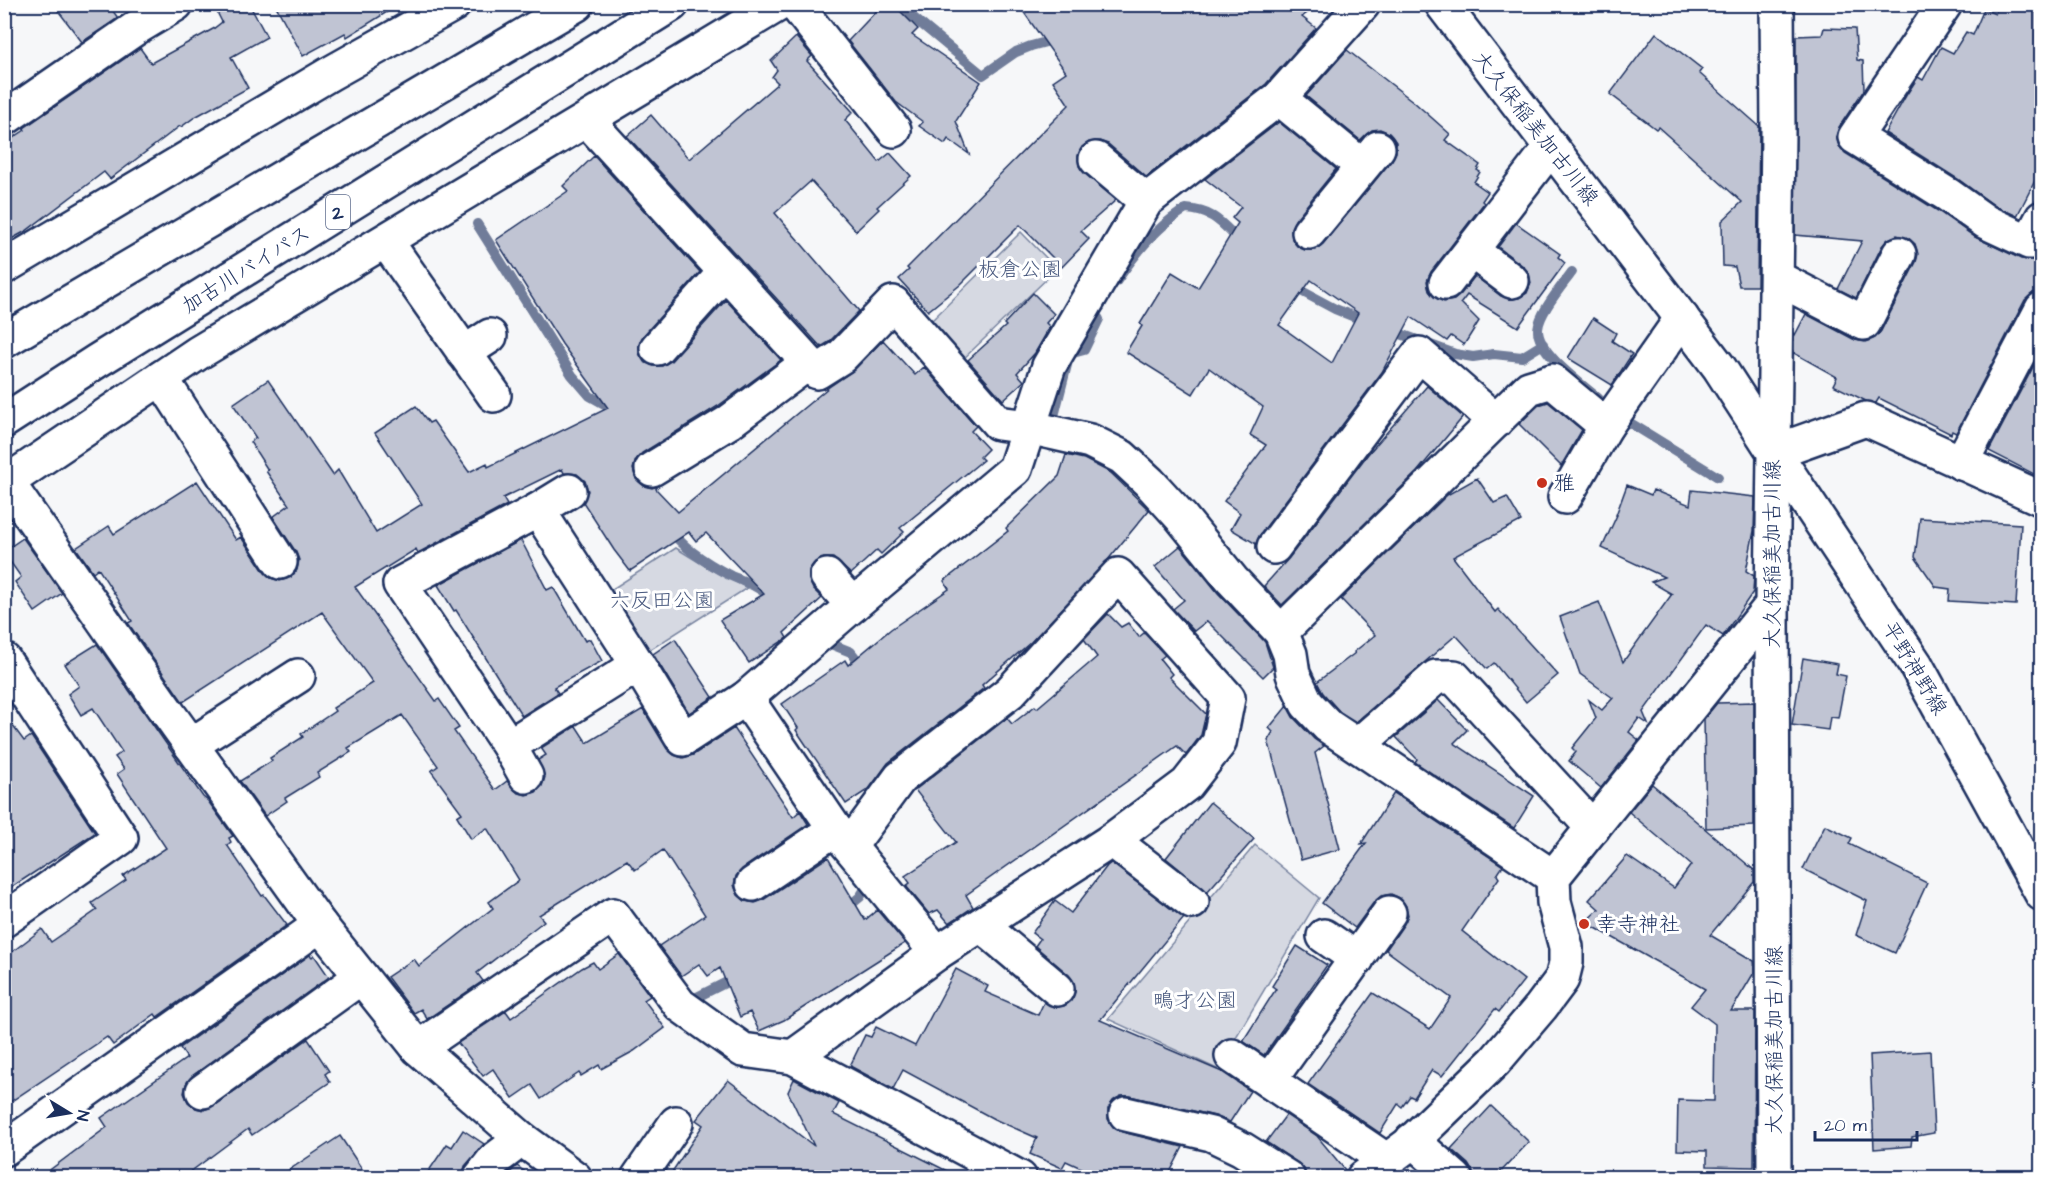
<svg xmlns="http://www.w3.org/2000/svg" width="2046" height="1182" font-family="'Architects Daughter','Klee One',sans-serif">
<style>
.green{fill:#d6d9e2;stroke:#7884a0;stroke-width:1.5}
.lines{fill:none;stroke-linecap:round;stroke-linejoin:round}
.stream{stroke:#707c99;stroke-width:10}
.building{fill:#c0c4d3;stroke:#1b2f5e;stroke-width:1.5;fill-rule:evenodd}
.minor-casing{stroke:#1b2f5e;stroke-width:38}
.major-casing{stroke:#1b2f5e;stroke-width:38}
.highway-casing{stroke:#1b2f5e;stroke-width:38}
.minor{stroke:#fff;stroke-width:33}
.major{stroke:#fff;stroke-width:33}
.highway{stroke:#fff;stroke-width:33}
.poi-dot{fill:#c8321e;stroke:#fff;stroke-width:2}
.labels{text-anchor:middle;stroke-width:6;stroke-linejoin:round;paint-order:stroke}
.shield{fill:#fff;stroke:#5f6d8e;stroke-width:1.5}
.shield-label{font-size:20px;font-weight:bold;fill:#1b2f5e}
.street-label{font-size:21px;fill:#1b2f5e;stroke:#fff}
.park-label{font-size:21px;fill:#4a5a7f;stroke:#fff}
.poi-label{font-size:21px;fill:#1b2f5e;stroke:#fff;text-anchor:start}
</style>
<rect width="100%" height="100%" fill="#f6f7f9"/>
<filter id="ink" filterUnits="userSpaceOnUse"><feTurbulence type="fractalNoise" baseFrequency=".0167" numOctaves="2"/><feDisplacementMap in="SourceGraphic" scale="12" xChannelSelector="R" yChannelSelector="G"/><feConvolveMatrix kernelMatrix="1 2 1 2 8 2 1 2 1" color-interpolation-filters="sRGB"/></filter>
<g filter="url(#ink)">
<!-- green -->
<g class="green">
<path d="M1021,232L1057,269L959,363L926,326Z"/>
<path d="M676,548L710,569L747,588L645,653L606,593Z"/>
<path d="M1255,845L1319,898L1217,1069L1108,1019Z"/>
</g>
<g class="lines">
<!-- stream -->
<g class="stream">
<path d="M897,4L983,75L1016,52L1031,46L1057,39"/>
<path d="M477,224L572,375L590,396L606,405L613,417"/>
<path d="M1572,272C1562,286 1539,313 1538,329C1537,353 1582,384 1599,399"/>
<path d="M1116,282C1134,255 1158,225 1186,209C1215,211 1222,224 1242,243"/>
<path d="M1292,286L1335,309L1367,322"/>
<path d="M1390,330L1455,354L1473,357L1494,354L1522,357L1543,344"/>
<path d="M1627,421L1718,477"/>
<path d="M1052,424L1069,357L1073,353L1084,350L1099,319L1095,314L1101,306"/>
<path d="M670,529C683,549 710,565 731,576C743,581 755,584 765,593"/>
<path d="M831,644L851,652L864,669"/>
<path d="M844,910L860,897L865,889"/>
<path d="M697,997L737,977"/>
</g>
</g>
<!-- building -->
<g class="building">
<path d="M53,4H108L118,18L82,42Z"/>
<path d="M213,4H249L267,37L231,57L248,88L195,117L181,127L180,126L110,179L104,172L26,231L4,243V144L25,130L24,128L140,48L151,63L213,29L222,22Z"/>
<path d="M275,4H400L347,37L345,33L303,56Z"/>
<path d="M883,4H893L918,29L912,35L981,82L956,121L969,154L948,139L945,144L919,126L923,122L896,102L848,41Z"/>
<path d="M1018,4H1319L1302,17L1316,28L1266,84L1146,177L1108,144L1099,141L1089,142L1082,147L1078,156L1079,166L1084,173L1116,200L1081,231L1089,239L1062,267L1020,225L960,285L928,311L899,279L909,270L907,268L1069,105L1053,81L1066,72Z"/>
<path d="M2000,4H2042V167L2017,216L1995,206L1958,179L1885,133L1907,94L1918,77L1923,80L1941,47L1953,53L1966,32L1973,35L1984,9L1995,14Z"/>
<path d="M1824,28L1855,29L1857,60L1863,61L1864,90L1839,127L1836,136L1839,146L1845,153L1938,211L1975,237L2021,259L2032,260L2042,265V290L2033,293L2025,300L1956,433L1952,431L1951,434L1879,398L1876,403L1868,402L1833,385L1837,377L1794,353V337L1806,314L1855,340L1865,342L1875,338L1881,331L1916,262L1918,254L1915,244L1908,238L1897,235L1888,239L1882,246L1856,298L1838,289L1862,241L1795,235L1796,36L1822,35Z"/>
<path d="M1656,33L1702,69L1699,73L1759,126L1757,286H1739L1735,267L1723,266L1722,221L1742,202L1658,127L1656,129L1610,94Z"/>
<path d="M796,37L812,56L807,61L853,112L845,120L879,162L890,153L911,176L877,207L879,209L856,231L811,181L775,213L859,311L829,342L821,347L627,136L651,115L689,159L778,83L772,77L777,70L771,61Z"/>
<path d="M1347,50L1414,102L1450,134L1445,140L1480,165L1477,170L1480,172L1474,182L1488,192L1482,201L1484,203L1431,272L1427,281L1429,291L1434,297L1444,302L1454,300L1461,294L1475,276L1501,296L1509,299L1519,298L1527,293L1531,283L1529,273L1523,266L1498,247L1516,223L1560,254L1558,257L1565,263L1518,327L1467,295L1461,303L1479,321L1464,345L1451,336L1447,341L1411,317L1382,372L1259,536L1256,544L1231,529L1240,513L1224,501L1266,445L1250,435L1263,407L1209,368L1193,394L1126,352L1142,326L1140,324L1172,272L1198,288L1238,223L1232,218L1241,207L1205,179L1279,122L1336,169L1295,220L1291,228L1292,239L1297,246L1305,250H1315L1323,244L1392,160L1396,152V142L1389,133L1380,129L1372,130L1360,140L1306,96ZM1311,280L1358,313L1332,363L1279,325Z"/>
<path d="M594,156L700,272L643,336L639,345V353L644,362L654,366H662L671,361L726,300L781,360L718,406L642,453L636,460L633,469L636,479L644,486L652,488L658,486L656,489L678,512L829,387L854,370L883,340L915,375L924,367L976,426L971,431L988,449L980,457L983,460L900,528L904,532L881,554L877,550L851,574L833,558H824L815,562L809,570V579L813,589L822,598L784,633L787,638L749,663L720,620L764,594L706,533L696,541L689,532L630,571L614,550L583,502L588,491L585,481L577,474L564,473L562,469L503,498L507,505L418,553L416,549L355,587L436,701L439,699L459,728L454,731L495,790L507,781L517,792L526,795L536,792L542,786L545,777L538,760L546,755L541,748L576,726L587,743L643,709L667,749L674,755L683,758L693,755L734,728L793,817L800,811L808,824L742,869L736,876L734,885L738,895L745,901L755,903L763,900L828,857L865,920L877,910L905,943L784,1020L759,1031L750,1012L740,1017L720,968L708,976L699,964L681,976L659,946L705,915L663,850L635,870L627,860L539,915L544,921L477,973L483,981L427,1019L421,1009L414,1013L387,977L414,959L419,966L493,908L489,902L519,880L487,828L471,839L457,816L462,813L431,771L438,766L402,715L348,748L351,752L317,773L319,777L285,798L287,801L265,816L240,781L272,761L270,758L303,737L301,734L335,711L333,708L373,683L322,612L183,702L128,623L132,621L98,568L93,572L76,548L109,526L114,534L197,481L236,540L241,537L265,573L271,578L280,581L291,577L297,570L299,560L296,552L273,517L289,505L266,471L268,470L250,442L256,438L233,404L268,380L333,475L338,470L376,533L422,504L375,433L416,406L429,423L433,421L469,472L487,463L488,467L608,408L562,344L496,240L568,191L563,186Z"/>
<path d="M1033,293L1054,314L1046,323L1050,327L1045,333L1046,334L1035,353L1017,373L1024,381L1003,400L968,360L1006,326L1004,324Z"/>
<path d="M1593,318L1616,333L1612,341L1632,354L1612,385L1568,358Z"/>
<path d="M2042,350V478L1989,451Z"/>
<path d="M1427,386L1463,417L1417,472L1282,605L1264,586L1289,558L1368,454Z"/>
<path d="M1548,402L1582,430L1561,466L1519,424L1539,405Z"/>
<path d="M1066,455L1084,459L1111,473L1149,510L1107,561L1031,642L982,685L984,688L888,763L869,789L846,804L796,730L798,728L782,704L845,660L848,665L891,629L949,589L944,581L1008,531L1006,528L1059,476Z"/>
<path d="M1477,478L1494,503L1507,497L1521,521L1453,557L1495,612L1498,609L1558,675L1526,702L1494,663L1487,669L1456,635L1356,722L1340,712L1323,693L1317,682L1355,653L1354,652L1375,635L1341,599L1447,495Z"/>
<path d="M1627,485L1651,495L1653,490L1690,505L1692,490L1755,497L1754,531L1746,571L1754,576L1753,592L1723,636L1706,625L1643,712L1648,724L1639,718L1629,732L1639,740L1601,788L1569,761L1576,752L1572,748L1596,718L1589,700L1602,710L1613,698L1580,674L1560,617L1599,602L1623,662L1672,594L1651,582L1664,577L1602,548L1617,515H1616Z"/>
<path d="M1920,518L2021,524L2016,605L1949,601L1950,589L1936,587L1915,557Z"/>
<path d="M23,538L62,593L35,612L15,582L21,577L4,553V551Z"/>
<path d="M521,540L547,590L553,587L585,641L590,639L602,661L554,687L558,693L522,716L456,610L454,611L438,585Z"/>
<path d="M1180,546L1218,593L1265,642L1273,667L1263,677L1207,621L1194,631L1173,609L1184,600L1155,567Z"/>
<path d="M1108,614L1121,627L1128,623L1139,637L1144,633L1165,655L1160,659L1172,674L1169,677L1206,714L1201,735L1186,755L1177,746L966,895L973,907L949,923L938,910L929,914L906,886L910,883L905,876L956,842L915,790L1007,718L1012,724L1035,706L1037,708L1097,657L1084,639Z"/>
<path d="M675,639L713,697L689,713L653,654Z"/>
<path d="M97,644L203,797L208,801L233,836L229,838L231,842L227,845L262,896L264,895L287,925L157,1017L155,1014L113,1045L107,1037L4,1106V958L42,929L51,942L97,910L92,903L126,880L123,876L166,848L117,774L124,769L115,757L122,752L93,708L81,715L68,694L79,686L65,664Z"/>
<path d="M1803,658L1838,664L1836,674L1846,676L1838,718L1830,717L1828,730L1792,725Z"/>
<path d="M1438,700L1467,730L1454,743L1534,796L1514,828L1415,762L1417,759L1396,737Z"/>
<path d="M1754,702V826L1706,828L1704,719L1717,703Z"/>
<path d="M1287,706L1293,717L1314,739L1324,746L1315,753L1340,849L1301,860L1268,740L1273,732L1269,728Z"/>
<path d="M4,714L24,741L31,736L95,833L4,892Z"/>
<path d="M1652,784L1754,870V882L1710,935L1754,961L1755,971L1731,1011H1755L1754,1167L1707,1166V1151L1677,1150L1678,1100L1714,1101L1715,1024L1691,1006L1705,989L1585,922L1599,909L1589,900L1627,856L1674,888L1691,865L1629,812Z"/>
<path d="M1394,793L1503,866L1497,875L1499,878L1462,931L1524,980L1499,1012L1495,1009L1442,1076L1432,1070L1414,1098L1410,1096L1402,1107L1398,1104L1380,1133L1308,1084L1373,993L1430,1029L1451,998L1386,950L1404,924L1408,915L1406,906L1400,898L1391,894L1381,896L1374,902L1355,928L1322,903L1366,843L1361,844Z"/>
<path d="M1210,802L1254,839L1207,892L1166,858Z"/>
<path d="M1825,825L1852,838L1849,844L1927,883L1895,953L1856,935L1867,901L1803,869Z"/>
<path d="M1111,863L1184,918L1100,1020L1222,1072L1250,1091L1230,1122L1215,1116L1130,1096H1121L1113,1101L1108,1109V1119L1114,1128L1122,1132L1183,1147L1167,1178H1103L1066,1161L1062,1168L1030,1154L1037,1138L994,1119L903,1070L893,1089L850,1066L865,1035L871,1037L876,1027L915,1046L956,969L988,986L985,992L1038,1015L1044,1002L1054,1007L1064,1006L1071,1001L1075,992L1074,982L1069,975L1035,946L1040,939L1032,933L1055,901L1071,913L1107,866Z"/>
<path d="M1297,946L1327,965L1264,1055L1243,1041L1276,989L1272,986Z"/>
<path d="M619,954L650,996L644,1000L665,1028L634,1051L601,1069L599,1065L581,1076L579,1073L541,1099L532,1085L513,1098L493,1069L483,1076L458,1043L506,1011L511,1018L582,968L593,962L598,969Z"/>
<path d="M310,955L312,957L314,955L329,977L192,1076L186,1084L184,1093L188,1102L196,1108L204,1110L213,1106L308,1039L329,1071L325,1074L330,1082L252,1135L248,1129L182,1178H39L107,1127L101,1118L187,1058L180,1048Z"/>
<path d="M1930,1051L1934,1133L1912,1137L1911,1146L1874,1149L1870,1055Z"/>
<path d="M794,1079L839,1103L833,1114L961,1178H668L703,1125L696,1120L728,1080L814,1146L788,1092Z"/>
<path d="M1491,1106L1529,1142L1495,1178H1473V1172L1468,1164L1451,1149Z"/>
<path d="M1286,1115L1317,1136L1346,1171L1345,1178H1307L1304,1169L1298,1163L1266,1142Z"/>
<path d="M463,1130L484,1144L465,1166L462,1178H424L447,1144L452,1147Z"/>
<path d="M340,1136L368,1178H277Z"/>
<path d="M517,1166L534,1178H504Z"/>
</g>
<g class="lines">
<!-- minor casing -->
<g class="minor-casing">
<g id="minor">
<path d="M795,4L894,130"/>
<path d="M1945,4L1855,137L1948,195L1986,222L2029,242L2042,218"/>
<path d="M1279,98L1362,166"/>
<path d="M4,119L136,28L176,4"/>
<path d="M587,120L817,372L841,357L893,303L998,423L1028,427L1090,441L1122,457L1149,482L1181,517L1232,580L1281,632L1290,654L1293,674L1307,704L1328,726L1553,877"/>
<path d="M1096,159L1146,201"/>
<path d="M1309,232L1378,148"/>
<path d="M386,241L494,395"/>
<path d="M1472,251L1512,281"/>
<path d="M4,267L331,73L454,4"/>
<path d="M1777,278L1864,323L1899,254"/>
<path d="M1446,283L1551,147"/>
<path d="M657,348L726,271"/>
<path d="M464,353L490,336"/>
<path d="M161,378L280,562"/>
<path d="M1774,452L1916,665L2042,894"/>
<path d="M1774,452L1778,132L1777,4"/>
<path d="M1774,452L1866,419L2042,499"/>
<path d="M1961,463L2042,309"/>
<path d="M652,469L729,422L808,363"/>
<path d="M7,482L161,703L320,925L418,1048L522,1139L575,1178"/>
<path d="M4,484L198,353L779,4"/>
<path d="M1565,497L1606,426L1682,318"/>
<path d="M538,510L569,491"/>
<path d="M1274,547L1419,354L1496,421"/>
<path d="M827,576L853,605"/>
<path d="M1281,632L1529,388L1552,381L1606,426"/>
<path d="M4,660L121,838L4,920"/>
<path d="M638,665L509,746L400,584L538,510L638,665L683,739L746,698L853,605L1015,469L1049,366L1146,201L1279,98L1363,4"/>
<path d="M746,698L835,829L937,953"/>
<path d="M191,745L298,676"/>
<path d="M1358,745L1436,677H1454L1593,828"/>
<path d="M509,746L526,776"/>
<path d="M1112,840L1192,902"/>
<path d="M753,884L835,829"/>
<path d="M981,925L1057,989"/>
<path d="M1324,936L1357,959"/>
<path d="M418,1048L613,915L680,1005L743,1050L793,1057L1020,1178"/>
<path d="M1232,1056L1386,1160"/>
<path d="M793,1057L937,953L1112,840L1187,784L1219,743L1228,698L1118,575L1010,692L900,778L850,846"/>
<path d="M1269,1081L1389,913"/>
<path d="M203,1091L361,977"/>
<path d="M1126,1114L1211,1134L1242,1149L1288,1178"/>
<path d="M1412,1140L1455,1178"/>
<path d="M4,1149L320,925"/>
<path d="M480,1178L494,1160L522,1139"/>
<path d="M638,1178L676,1123"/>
<path d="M1363,1178L1409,1144L1495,1061L1541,1007L1562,979L1566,963V947L1554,902L1553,877L1772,605"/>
</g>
</g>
<!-- major casing -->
<g class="major-casing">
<path id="major" d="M1442,4L1719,367L1774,452L1772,605L1774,1178"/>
</g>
<!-- highway casing -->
<g class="highway-casing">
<g id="highway">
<path d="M4,341L577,4"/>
<path d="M4,421L97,361L672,4"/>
</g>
</g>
<!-- minor -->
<use href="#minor" class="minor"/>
<!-- major -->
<use href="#major" class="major"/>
<!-- highway -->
<use href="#highway" class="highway"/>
</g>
</g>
<!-- markers -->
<g class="poi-dot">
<circle cx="1542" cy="483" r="6"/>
<circle cx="1584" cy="924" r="6"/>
</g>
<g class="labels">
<!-- shield labels -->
<rect class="shield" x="326" y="195" width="24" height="34" rx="4.5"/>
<g class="shield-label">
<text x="338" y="219">2</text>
</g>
<!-- street labels -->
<g class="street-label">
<text transform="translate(1536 128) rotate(52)" y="7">大久保稲美加古川線</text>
<text transform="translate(246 269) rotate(-32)" y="7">加古川バイパス</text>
<text transform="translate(1772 554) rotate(-90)" y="7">大久保稲美加古川線</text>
<text transform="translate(1915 668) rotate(59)" y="7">平野神野線</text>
<text transform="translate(1774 1040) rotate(-90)" y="7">大久保稲美加古川線</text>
</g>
<!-- park labels -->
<g class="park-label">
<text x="1020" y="276">板倉公園</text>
<text x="662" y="607">六反田公園</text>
<text x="1195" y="1007">鴫才公園</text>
</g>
<!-- poi labels -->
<g class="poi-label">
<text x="1554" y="490">雅</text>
<text x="1596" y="931">幸寺神社</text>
</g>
</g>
<!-- margin -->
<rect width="2046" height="1182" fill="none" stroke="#fff" stroke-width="24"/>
<rect x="12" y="12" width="2022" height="1158" fill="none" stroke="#1b2f5e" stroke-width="2" filter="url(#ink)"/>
<!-- north arrow -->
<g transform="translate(69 1113) rotate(101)" stroke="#ffffff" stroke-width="4.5" paint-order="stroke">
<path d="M0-4.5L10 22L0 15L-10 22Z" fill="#1b2f5e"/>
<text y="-9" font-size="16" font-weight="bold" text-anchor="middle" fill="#1b2f5e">N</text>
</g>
<!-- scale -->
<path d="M1815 1131v9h102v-9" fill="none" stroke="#1b2f5e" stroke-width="3"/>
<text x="1824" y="1131" font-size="18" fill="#1b2f5e" stroke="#ffffff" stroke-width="4.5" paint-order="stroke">20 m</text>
</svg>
